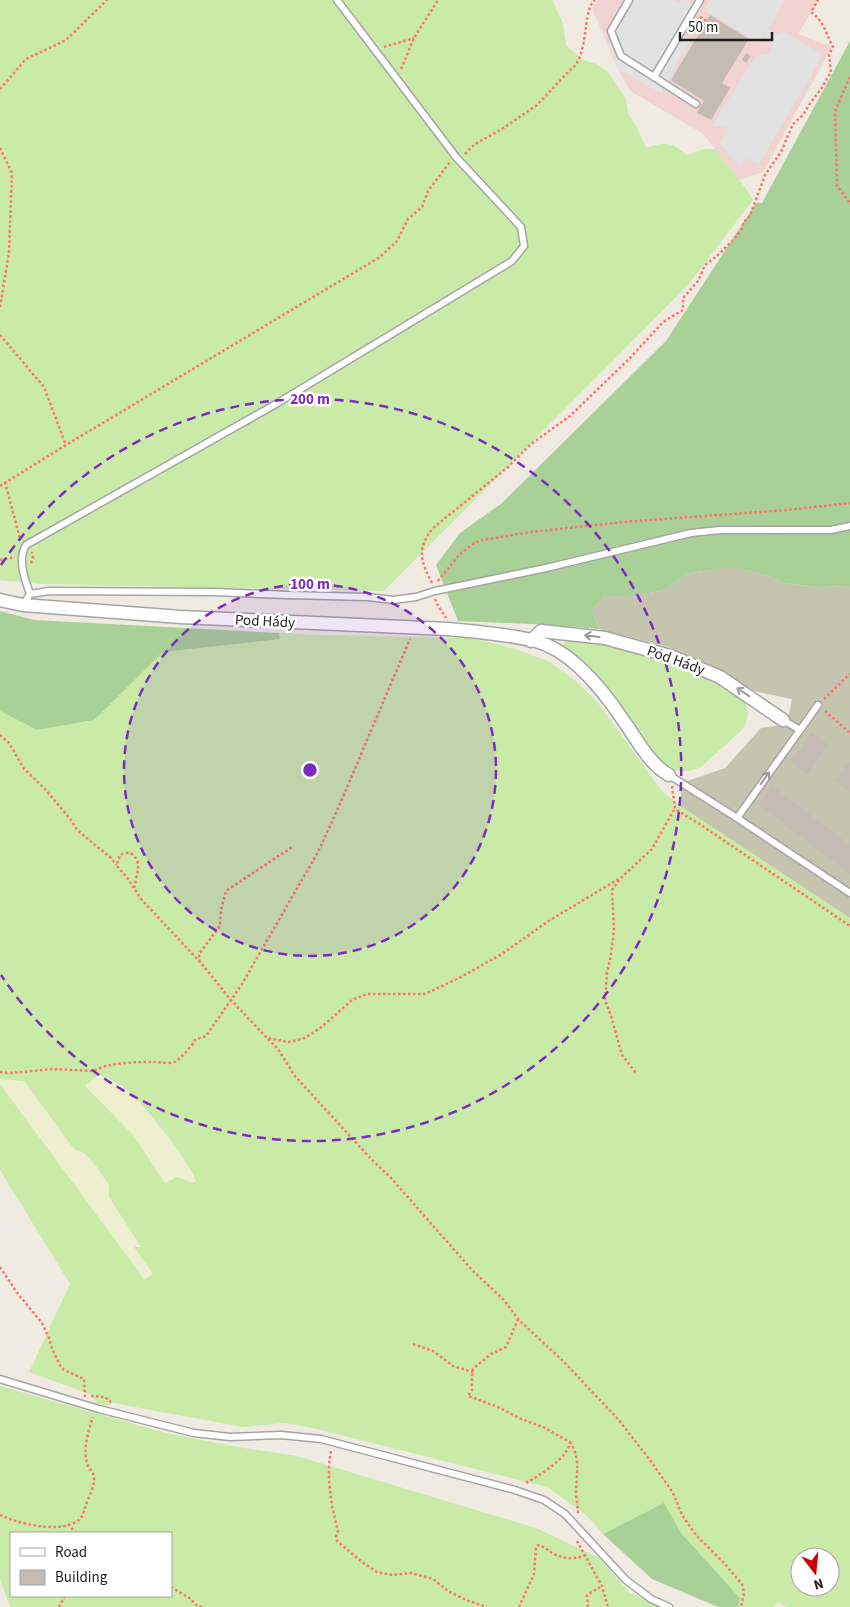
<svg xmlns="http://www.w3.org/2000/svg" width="850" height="1607" font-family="'Source Sans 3',sans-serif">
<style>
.commercial{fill:#f1d3d2}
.construction{fill:#c4c4af}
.farmland{fill:#edefce}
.grass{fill:#caeba8;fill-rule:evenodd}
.forest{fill:#a8d097}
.parking{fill:#e2e2e2}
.building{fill:#c4bbb3}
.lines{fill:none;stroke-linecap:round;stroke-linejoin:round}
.lane-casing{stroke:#a5a5a5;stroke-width:9}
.street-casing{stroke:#a5a5a5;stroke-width:15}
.path{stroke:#fe7466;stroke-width:2.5;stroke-dasharray:2.5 2.5;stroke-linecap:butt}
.lane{stroke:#fff;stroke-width:6}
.street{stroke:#fff;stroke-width:12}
.oneway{stroke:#9a9a9a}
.ring{fill:none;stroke:#7b2cbf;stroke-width:2.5;stroke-dasharray:9 6}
.labels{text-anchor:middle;stroke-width:5;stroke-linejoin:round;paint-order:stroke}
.street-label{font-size:15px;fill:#1e1e1e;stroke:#fff}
.centre{fill:#7b2cbf;stroke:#fff;stroke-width:2.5}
.ring-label{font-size:15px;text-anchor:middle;font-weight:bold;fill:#7b2cbf;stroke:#fff;stroke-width:5;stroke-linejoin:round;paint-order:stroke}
</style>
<rect width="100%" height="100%" fill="#efebe3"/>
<!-- commercial -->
<path class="commercial" d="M598,0H819L798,34L832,47L763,172L739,180L702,133L630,91L618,69L592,8Z"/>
<!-- construction -->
<path class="construction" d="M723,568H737L769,576L783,583L820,587L850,586V918L680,806L682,783L725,768L761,728L783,725V720L789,714L792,699L754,691L726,674L668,647L599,629L596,621L592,611L605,596H629L661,591L690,573Z"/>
<!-- farmland -->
<g class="farmland">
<path d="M99,1075L126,1088L173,1144L195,1174L196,1181L193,1183L177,1177L165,1183L134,1136L84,1086Z"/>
<path d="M0,1079L24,1080L74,1149L84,1153L96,1166L109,1185V1197L141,1247L135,1248L153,1274L144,1280L0,1084Z"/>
</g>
<!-- grass -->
<g class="grass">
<path d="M0,0H552L563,23L566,45L583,60L596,64L608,72L626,99L628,113L637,127L646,148C667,141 670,142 687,155L704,149H715L747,190L753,200L688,285L384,591L40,584L0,580Z"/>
<path d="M279,633L319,635L471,638L513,648L550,662L576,681L598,703L662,791L680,806L850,918V1607H787L777,1602L775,1607H738L740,1598L681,1533L664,1504L603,1534L586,1515L547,1487L313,1428L284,1423L243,1427L113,1403L105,1406L96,1403L92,1395L29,1372L70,1284L0,1170V1084L144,1279L153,1274L134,1247H141L109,1197V1185L96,1166L84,1153L74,1149L24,1081L0,1079V711L37,730L94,720L163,652L279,639ZM99,1075C108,1079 119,1083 126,1089C141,1101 193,1165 196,1181L193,1183L177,1177L165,1183L134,1136L85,1086ZM800,1557H830V1587H800Z"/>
<path d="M565,641C606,637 668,661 705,678C717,683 733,689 742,699C751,708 749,720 742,730L701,767C690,772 678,774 668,767C650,756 642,734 630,718C621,705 611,690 599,678C588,668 576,658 564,648L563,644Z"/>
<path d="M0,1386L162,1432L237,1447L297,1456L536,1528L599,1558L629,1592L659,1607H10L0,1579ZM11,1533H171V1596H11Z"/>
</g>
<!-- forest -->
<g class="forest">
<path d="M850,41V586L820,587L783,583L769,576L737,568H723L690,573L661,591L629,596H605L592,611L599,629L554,625L458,621L436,565L460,533L502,503L666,341L756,203H762Z"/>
<path d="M0,611L34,620L279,633L280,639L163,652L94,720L37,730L0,711Z"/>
<path d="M664,1503L681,1533L740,1598L738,1607H718L652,1579L603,1534Z"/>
</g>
<!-- parking -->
<g class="parking">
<path d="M635,0H673L679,3L682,0H686L701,9L684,36L691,40L661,93L618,69L607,46Z"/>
<path d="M710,0H786L768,29L778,34L782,31L823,55L759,164L746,158L741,168L719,143L726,132L725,127L711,126L756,56L769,54L771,51V44L763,36L759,43L704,10Z"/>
</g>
<!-- building -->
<g class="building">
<path d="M710,15L749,39L722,83L730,88L711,120L697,113L704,101L671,80Z"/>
<path d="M746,53L751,56L746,63L742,60Z"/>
<path d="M812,733L829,745L807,774L790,762Z"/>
<path d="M850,761V792L835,780Z"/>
<path d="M772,786L850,845V874L758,804Z"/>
</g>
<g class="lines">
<!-- lane casing -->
<g class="lane-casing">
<g id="lane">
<path d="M629,0L611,31L621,56L654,77L700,0"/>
<path d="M654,77L696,104"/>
<path d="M30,594C25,580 17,559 26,545L276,404L512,261L524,246L521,227L456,157L337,0"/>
<path d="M23,605L30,594L49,591L215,592L287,595L368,597L393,600L416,597L435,591L546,568L691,533L720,530H831L850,526"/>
<path d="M783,720L800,730"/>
<path d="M669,775L737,818L850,893"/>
<path d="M737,818L818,705"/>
<path d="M0,1379L99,1409L194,1433L230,1437L281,1435L321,1439L515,1490L544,1500L565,1514L626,1580L651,1599L669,1607"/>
</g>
</g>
<!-- street casing -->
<g class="street-casing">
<g id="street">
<path d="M0,600L23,605L181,617L448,629C477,632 507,634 536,641C572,651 603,690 623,720C637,739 648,763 669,775"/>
<path d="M531,641L541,631L605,638L670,656L720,677L783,720"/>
</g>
</g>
<!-- path -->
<g class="path">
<path d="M700,17L707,21"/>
<path d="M384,47L414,38"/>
<path d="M401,69L414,38L438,0"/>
<path d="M850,77L835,111L837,186L850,203"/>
<path d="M0,89L26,59L66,40L107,0"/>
<path d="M0,148L12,173L9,253L0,307"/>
<path d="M465,154L475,144L502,129L537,105L570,70C586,60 584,27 589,10C590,6 592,3 595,0"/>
<path d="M0,335L44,387L66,445"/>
<path d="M5,482L20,539"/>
<path d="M0,486L66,445L380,257L397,241L408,219L422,207L428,191L450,162"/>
<path d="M0,560L15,557"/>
<path d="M31,563L33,558L32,552"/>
<path d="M438,581L460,554L474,543L483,540L531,532L623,522L787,510L850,503"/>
<path d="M432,583C421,562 416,549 433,528L508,467L531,444L570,416L630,358L663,322L683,310V298L698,281L705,265L717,256L734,239L742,229L744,221L748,219L751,213L765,175L781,152L793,124L803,115L809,105L821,89L831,72L829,55L833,47C826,34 824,21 811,12L818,0"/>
<path d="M435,599L437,604L446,618"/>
<path d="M824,699L850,674"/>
<path d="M825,711L850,733"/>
<path d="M0,735L9,743L24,769L45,789L71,820L77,830L111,858L116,865"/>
<path d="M672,786L675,808L678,811L698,823L850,926"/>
<path d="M619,880L612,890L614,930L611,955L607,973L605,1000L611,1016L622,1055L636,1073"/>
<path d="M134,888C136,876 143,863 132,854C122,850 118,856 117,866L128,879L141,899L201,963L231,1000L267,1038L289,1042L305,1038L323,1026L352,1000L367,994H425L461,977L502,954L547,922L622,877L652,849L675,808"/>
<path d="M200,962L199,954L220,926L221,910L226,891L292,847"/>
<path d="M268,1039L278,1049L294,1075L371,1159L391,1178L472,1270L504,1300L518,1319L564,1362L617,1418L650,1460L673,1493L682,1515L696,1535L723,1562L742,1584L744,1593L741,1607"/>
<path d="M0,1072L11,1073L52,1069L94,1071C108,1062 138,1062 155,1062C160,1062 170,1064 174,1062C181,1059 192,1046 195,1040L206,1036L242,984L318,852L339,806L410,639"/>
<path d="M0,1267L18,1294L42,1323L49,1338L52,1349L60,1365L64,1370L84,1379L85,1397"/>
<path d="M518,1319L506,1347L491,1354L473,1369L472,1375V1390L468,1396L498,1407L521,1419L543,1427L570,1442C568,1459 538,1476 524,1484"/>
<path d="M413,1344L433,1351L453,1366L473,1372"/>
<path d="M91,1396L105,1397L111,1402"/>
<path d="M570,1442C580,1456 577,1473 576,1490C576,1498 578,1506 578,1514"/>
<path d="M331,1451C326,1477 331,1505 338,1531L336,1537L337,1541L362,1562L377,1572L392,1575L411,1573L433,1579L448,1591L466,1600L487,1607"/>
<path d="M0,1515C19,1524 61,1534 79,1520C84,1515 84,1509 87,1502C90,1495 95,1485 94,1476C93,1472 90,1470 88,1466C82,1451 88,1432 93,1417"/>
<path d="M68,1524L76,1533"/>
<path d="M577,1541L602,1586L608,1607"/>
<path d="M171,1587L191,1599L197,1606L203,1607"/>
<path d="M59,1607L65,1596"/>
<path d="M519,1607L534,1574L536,1547L538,1545C546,1547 549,1552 556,1555C566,1559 574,1559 584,1556"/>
<path d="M588,1607L587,1595L602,1586"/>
</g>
<!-- lane -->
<use href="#lane" class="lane"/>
<!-- street -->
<use href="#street" class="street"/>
</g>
<!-- one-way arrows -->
<defs><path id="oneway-shaft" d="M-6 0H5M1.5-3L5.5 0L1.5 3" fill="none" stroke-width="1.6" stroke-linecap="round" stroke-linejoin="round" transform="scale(1.25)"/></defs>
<g class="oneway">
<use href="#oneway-shaft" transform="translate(592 636) rotate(-173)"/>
<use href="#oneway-shaft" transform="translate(743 692) rotate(-146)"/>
<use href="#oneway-shaft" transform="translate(765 778) rotate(-54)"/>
</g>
<!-- distance rings -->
<circle cx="310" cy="770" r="186" fill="#7b2cbf" fill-opacity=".12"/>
<g class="ring">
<circle cx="310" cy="770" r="186"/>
<path d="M1 565A371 371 0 1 1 1 975"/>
</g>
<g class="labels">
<!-- street labels -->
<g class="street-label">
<text transform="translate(265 621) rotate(3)" y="5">Pod Hády</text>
<text transform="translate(676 660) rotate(20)" y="5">Pod Hády</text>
</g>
</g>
<circle cx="310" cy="770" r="8" class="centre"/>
<g class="ring-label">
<text x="310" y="404">200 m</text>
<text x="310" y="589">100 m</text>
</g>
<!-- legend -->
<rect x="10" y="1532" width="162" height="65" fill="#ffffff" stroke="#a5a5a5"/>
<rect x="20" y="1548" width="25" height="8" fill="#ffffff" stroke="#a5a5a5"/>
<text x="55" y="1557" font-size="15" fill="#1e1e1e">Road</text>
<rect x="20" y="1570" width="25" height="15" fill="#c4bbb3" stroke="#a5a5a5"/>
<text x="55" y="1582" font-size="15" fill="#1e1e1e">Building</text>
<!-- north arrow -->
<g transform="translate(815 1572) rotate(164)"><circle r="24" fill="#ffffff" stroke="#a5a5a5"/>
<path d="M0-4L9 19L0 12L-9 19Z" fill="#cc0002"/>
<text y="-8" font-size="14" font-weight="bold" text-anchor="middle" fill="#1e1e1e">N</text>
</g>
<!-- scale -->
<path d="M680 32v8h92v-8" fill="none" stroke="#1e1e1e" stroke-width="2.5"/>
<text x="688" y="32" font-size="15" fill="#1e1e1e" stroke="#ffffff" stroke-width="4" paint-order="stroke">50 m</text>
</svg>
